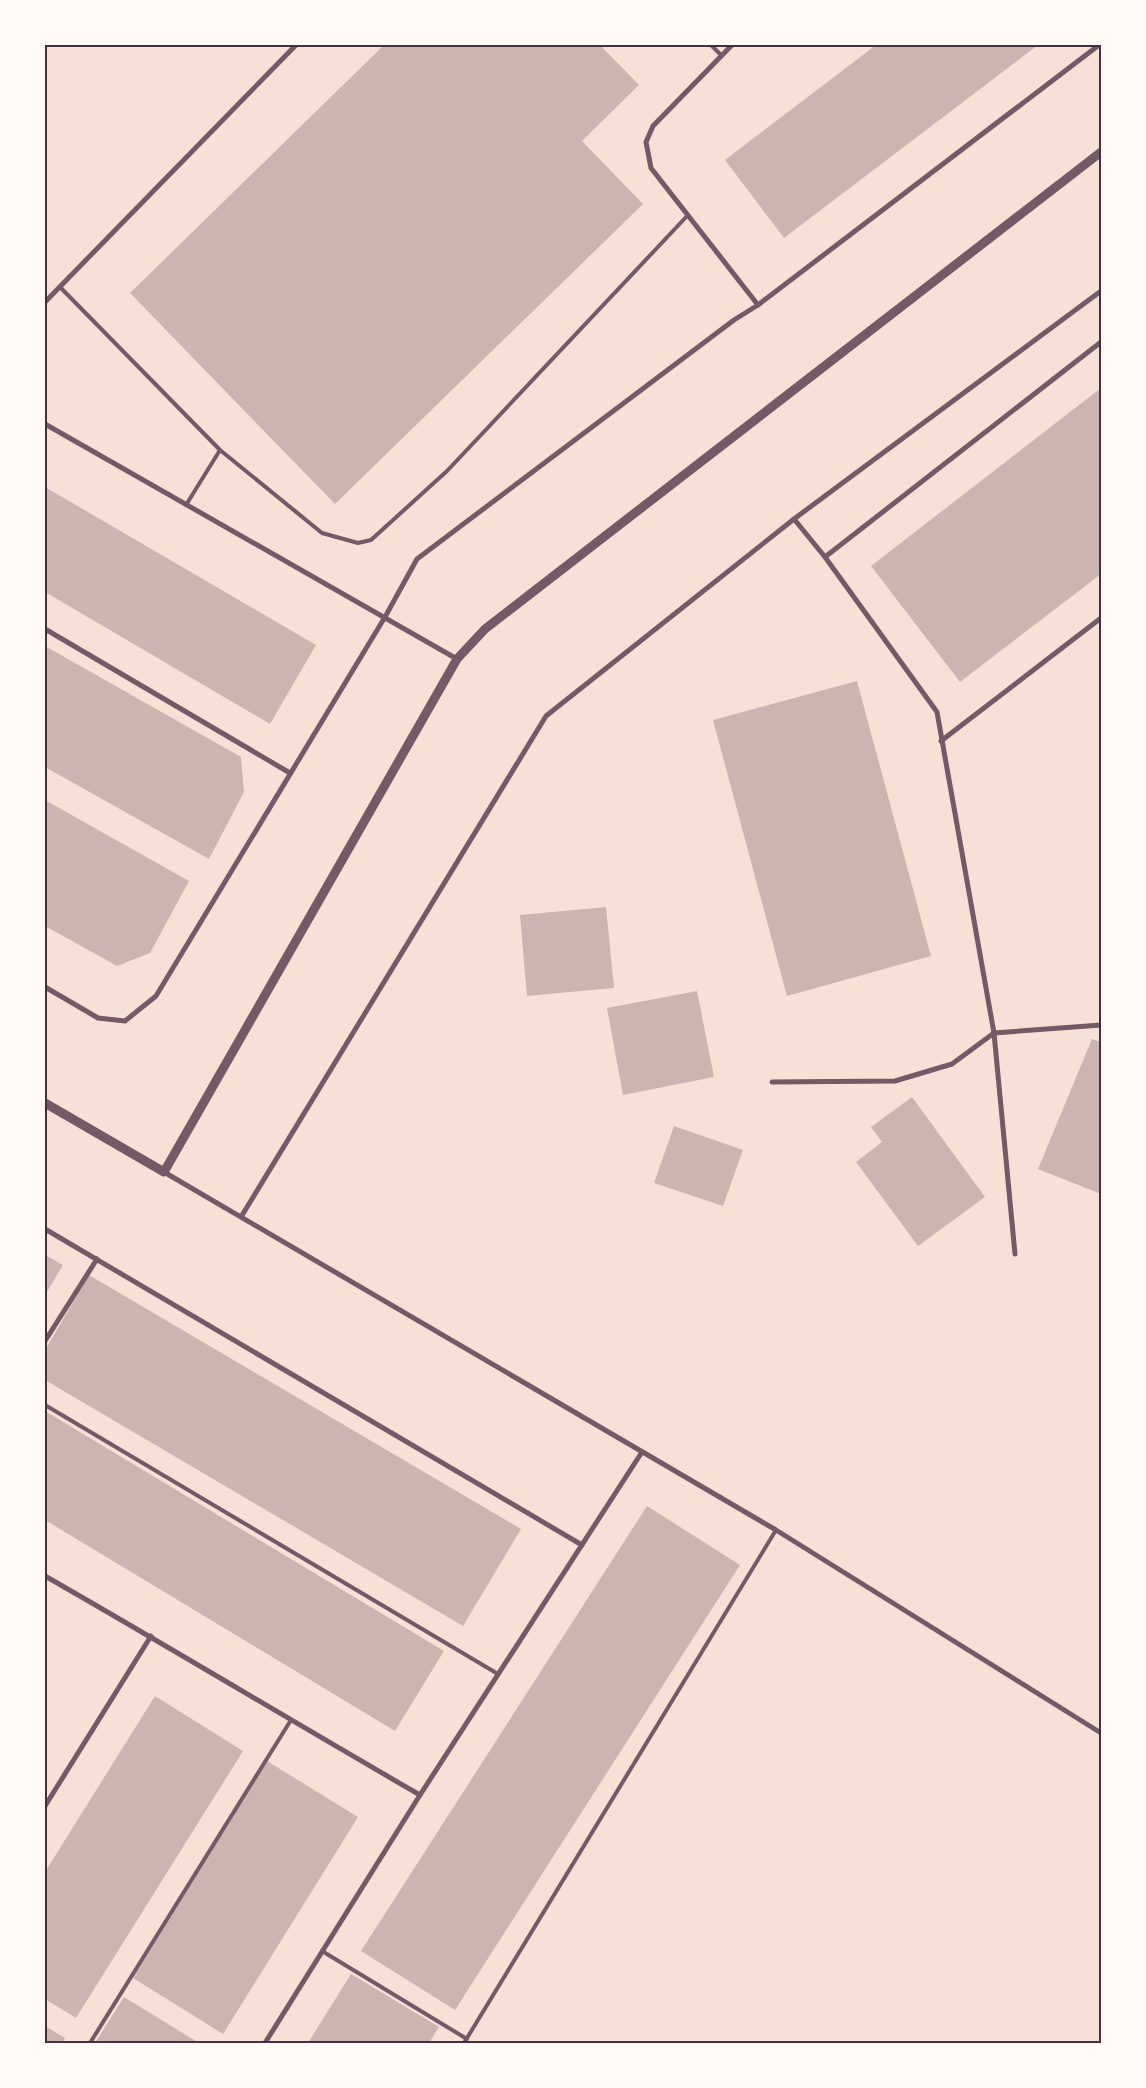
<svg xmlns="http://www.w3.org/2000/svg" width="1146" height="2088" font-family="Cabin,sans-serif">
<style>
.building{fill:#ccb4b1}
.lines{fill:none;stroke-linecap:round;stroke-linejoin:round}
.service{stroke:#755966;stroke-width:4}
.minor{stroke:#755966;stroke-width:5}
.tertiary{stroke:#755966;stroke-width:9}
.neatline{fill:none;stroke:#4a2c40;stroke-width:2}
</style>
<rect width="100%" height="100%" fill="#f7e1d7"/>
<!-- building -->
<g class="building">
<path d="M384,45H600L639,85L582,141L643,204L335,504L130,293Z"/>
<path d="M876,45H1038L784,238L725,160Z"/>
<path d="M1101,388V574L960,682L871,566Z"/>
<path d="M45,487L316,645L270,724L45,592Z"/>
<path d="M45,646L241,757L244,792L209,859L45,767Z"/>
<path d="M857,681L931,956L787,996L713,720Z"/>
<path d="M45,800L189,881L150,953L117,966L45,926Z"/>
<path d="M606,907L614,988L527,996L520,915Z"/>
<path d="M697,991L714,1077L623,1095L607,1008Z"/>
<path d="M1092,1039L1101,1042V1194L1038,1169Z"/>
<path d="M912,1097L985,1197L918,1246L856,1162L882,1142L871,1127Z"/>
<path d="M674,1126L743,1150L723,1206L654,1183Z"/>
<path d="M45,1255L63,1265L45,1295Z"/>
<path d="M89,1275L521,1529L463,1626L45,1380V1350Z"/>
<path d="M45,1411L444,1651L395,1731L45,1520Z"/>
<path d="M647,1506L740,1565L455,2010L361,1951Z"/>
<path d="M155,1696L243,1751L76,2018L45,1999V1872Z"/>
<path d="M267,1761L358,1817L223,2034L133,1978Z"/>
<path d="M351,1974L439,2027L429,2043H308Z"/>
<path d="M124,1997L199,2043H95Z"/>
<path d="M45,2026L65,2038L62,2043H45Z"/>
</g>
<g class="lines">
<!-- service -->
<g class="service">
<path d="M711,45L721,55"/>
<path d="M60,287L220,450L186,505"/>
<path d="M220,450L322,533L358,543L371,540L447,471L688,215"/>
<path d="M45,1405L498,1674"/>
<path d="M322,1951L467,2039"/>
<path d="M90,2043L291,1720"/>
<path d="M464,2043L776,1530"/>
</g>
<!-- minor -->
<g class="minor">
<path d="M732,45L653,126L646,142L651,168L758,305"/>
<path d="M45,302L296,45"/>
<path d="M45,424L457,659"/>
<path d="M794,519L825,557L937,712L994,1033L1015,1254"/>
<path d="M825,557L1101,342"/>
<path d="M45,629L290,773"/>
<path d="M941,741L1101,618"/>
<path d="M45,987L98,1018L125,1021L156,996L385,617L417,559L734,320L758,305L1099,45"/>
<path d="M772,1082L895,1081L952,1064L994,1033L1101,1025"/>
<path d="M164,1172L776,1530L1101,1733"/>
<path d="M241,1217L546,716L794,519L1101,291"/>
<path d="M45,1229L582,1545"/>
<path d="M45,1341L97,1259"/>
<path d="M45,1576C171,1648 295,1723 420,1795"/>
<path d="M45,1806L151,1636"/>
<path d="M265,2043L420,1795L642,1452"/>
</g>
<!-- tertiary -->
<path class="tertiary" d="M45,1103L164,1172L457,659L485,629L1101,152"/>
</g>
<!-- border -->
<rect width="1146" height="2088" fill="none" stroke="#fffaf5" stroke-width="92"/>
<rect x="46" y="46" width="1054" height="1996" class="neatline"/>
</svg>
